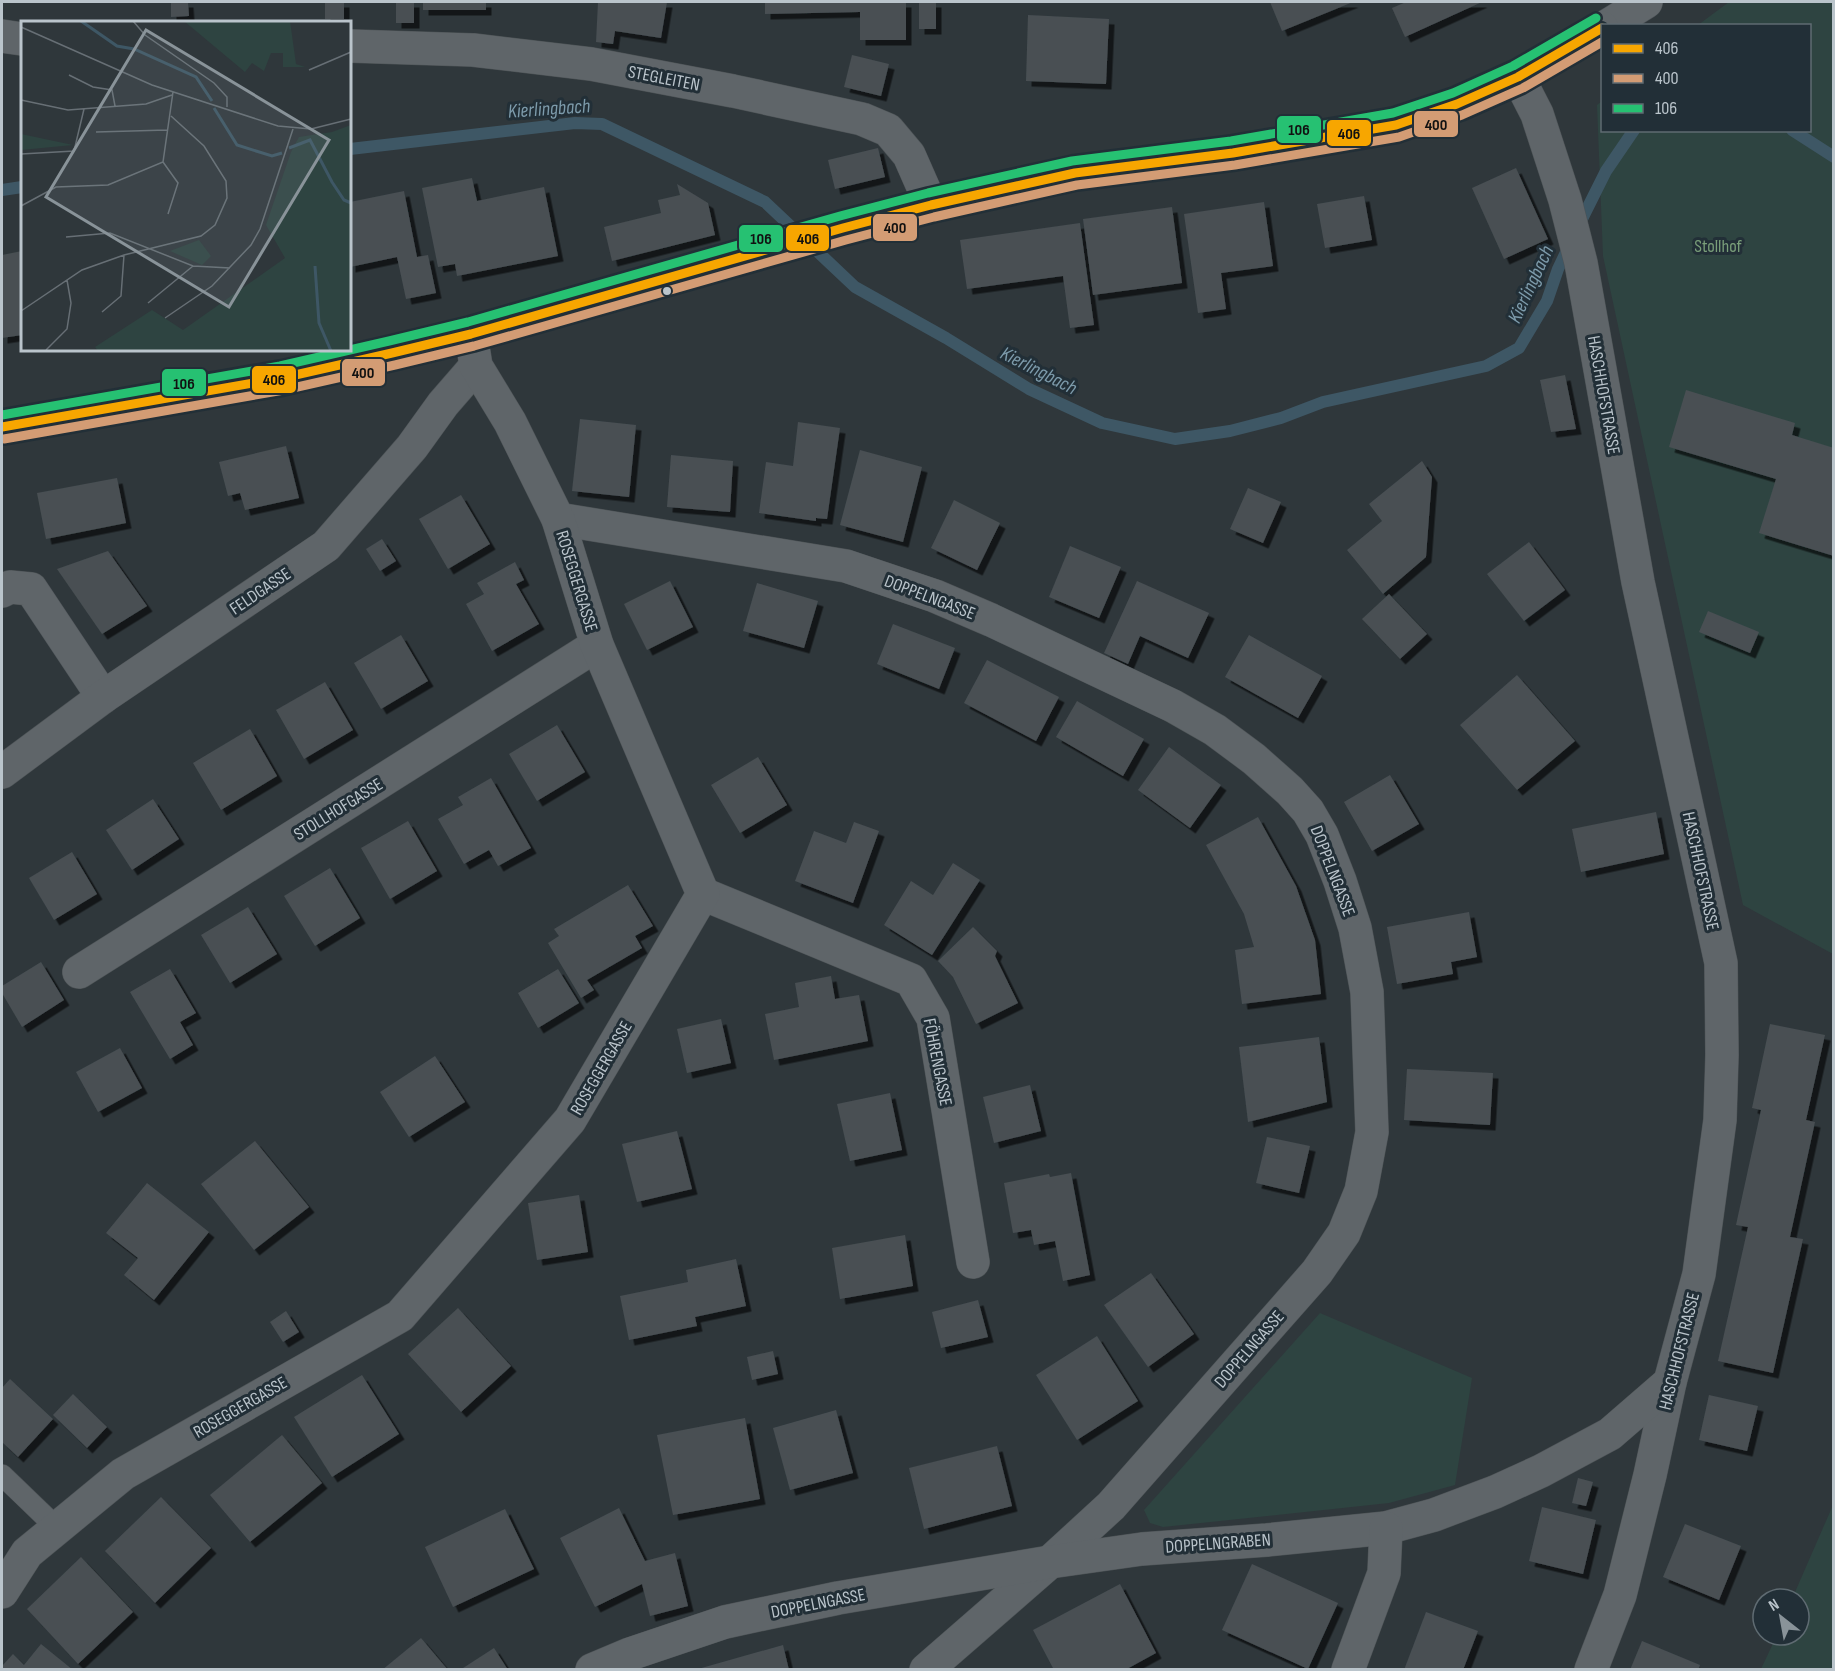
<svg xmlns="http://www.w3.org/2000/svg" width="1835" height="1671" font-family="'Sofia Sans Condensed',sans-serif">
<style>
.green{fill:#2e4441}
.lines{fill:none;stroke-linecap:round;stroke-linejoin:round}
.stream{stroke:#3e5765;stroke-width:12}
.building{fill:#484f53;filter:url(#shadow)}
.service-casing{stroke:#4d5356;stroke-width:22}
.minor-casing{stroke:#4d5356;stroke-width:34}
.primary-casing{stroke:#4d5458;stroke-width:34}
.service{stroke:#5f6569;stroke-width:21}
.minor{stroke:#5f6569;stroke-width:33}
.primary{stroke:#61676b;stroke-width:33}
.bus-1-casing{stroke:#222f37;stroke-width:14}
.bus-2-casing{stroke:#222f37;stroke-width:14}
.bus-3-casing{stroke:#222f37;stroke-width:14}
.bus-1{stroke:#f7a600;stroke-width:9}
.bus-2{stroke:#d39c74;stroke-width:9}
.bus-3{stroke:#26c172;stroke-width:9}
.bus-dot{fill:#bac4cb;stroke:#222f37;stroke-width:2}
.labels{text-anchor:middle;stroke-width:6;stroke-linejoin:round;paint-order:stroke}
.street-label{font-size:18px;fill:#bac4cb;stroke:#222f37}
.park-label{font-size:18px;fill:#7a9f7a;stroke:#222f37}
.water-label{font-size:20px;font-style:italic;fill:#7d9bab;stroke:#222f37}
.inset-river{fill:none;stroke:#3e5765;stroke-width:3}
.inset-road{fill:none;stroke:#676f75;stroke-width:1.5}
.view{fill:#899399;fill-opacity:0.15;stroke:#899399;stroke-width:3}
.inset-edge{fill:none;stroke:#bac4cb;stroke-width:3}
.line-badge{stroke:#222f37;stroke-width:2}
.pale-badge-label{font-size:16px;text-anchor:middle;font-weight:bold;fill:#111}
</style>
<defs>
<filter id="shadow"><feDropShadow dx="5.5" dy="5.5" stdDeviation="0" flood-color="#0009"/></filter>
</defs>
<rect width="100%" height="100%" fill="#2f373b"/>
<!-- green -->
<g class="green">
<path d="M1729,2H1833V954L1743,905L1603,256L1597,105L1602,101V130H1810V26L1698,25Z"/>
<path d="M1320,1313L1472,1378L1455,1485L1389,1503L1163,1527L1150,1523L1144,1510Z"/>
<path d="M1833,1505V1669H1761L1777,1635H1799V1599H1792Z"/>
</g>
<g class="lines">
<!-- stream -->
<g class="stream">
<path d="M1792,130L1834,157"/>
<path d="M350,149L575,123L602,124L765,202L855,287L946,338L1029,389L1102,423L1175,439L1230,431L1281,418L1323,402L1486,366L1519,348L1547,301L1558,269L1569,246"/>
<path d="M2,190L22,187"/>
<path d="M1578,227L1606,171L1634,130"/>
</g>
</g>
<!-- building -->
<g class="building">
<path d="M171,2H188L189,16L171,17Z"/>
<rect x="325" y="2" width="19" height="17"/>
<rect x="396" y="2" width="18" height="21"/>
<rect x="423" y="2" width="63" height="8"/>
<path d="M598,2H667L661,38L615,31L613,44L596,42Z"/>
<path d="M765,2H906V40H860V12L765,14Z"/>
<rect x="919" y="2" width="17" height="27"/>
<path d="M1270,2H1353L1282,31Z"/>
<path d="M1406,2H1482L1405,37L1392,8Z"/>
<path d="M1028,15L1109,19L1106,84L1026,81Z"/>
<path d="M852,55L889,64L881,96L844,87Z"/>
<path d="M878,148L885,177L835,189L828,160Z"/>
<path d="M1516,168L1548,239L1504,259L1472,188Z"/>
<path d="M472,178L477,201L544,187L558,256L457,276L455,264L438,267L422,188Z"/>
<path d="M677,184L708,203L715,235L612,261L604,227L661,213L658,200L680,195Z"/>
<path d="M404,191L417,257L428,255L436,293L406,299L397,257L350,267V202Z"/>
<path d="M1364,196L1372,240L1325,248L1317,204Z"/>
<path d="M1264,202L1273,266L1221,273L1226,309L1198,313L1184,214Z"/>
<path d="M1172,207L1182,283L1093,295L1083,219Z"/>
<path d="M1080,223L1094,325L1070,328L1063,276L967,289L960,240Z"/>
<path d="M22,251V335L2,338V255Z"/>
<path d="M1565,375L1576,429L1551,432L1540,380Z"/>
<path d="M1686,390L1795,423L1792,435L1834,448V556L1759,533L1776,479L1669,447Z"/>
<path d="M580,419L636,425L629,497L572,491Z"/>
<path d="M798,422L840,428L827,519L816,518V521L759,513L766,462L793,466Z"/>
<path d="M286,446L299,498L245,510L240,493L228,496L219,462Z"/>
<path d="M860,450L922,467L903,542L840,525Z"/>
<path d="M671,455L733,461L730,512L667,507Z"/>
<path d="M1422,461L1432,477L1426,557L1383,594L1347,550L1382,521L1369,504Z"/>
<path d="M117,478L126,523L46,539L37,493Z"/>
<path d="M1248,488L1281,502L1263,543L1230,529Z"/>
<path d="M461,495L490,544L448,569L419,519Z"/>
<path d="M954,500L1000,523L977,570L931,548Z"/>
<path d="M382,539L396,561L380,571L366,549Z"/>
<path d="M1529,542L1565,590L1524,621L1487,574Z"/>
<path d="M1070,546L1121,567L1099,618L1049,597Z"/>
<path d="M108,551L147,606L102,634L57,569Z"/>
<path d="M515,562L524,580L516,584L539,624L492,651L466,604L484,594L477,583Z"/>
<path d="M670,581L693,627L647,650L624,604Z"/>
<path d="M1137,581L1209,613L1188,658L1140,636L1128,664L1104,653Z"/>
<path d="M757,583L818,601L804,648L743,631Z"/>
<path d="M1389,594L1427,634L1400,659L1362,619Z"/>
<path d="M1708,611L1759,632L1750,653L1699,632Z"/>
<path d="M893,624L955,648L939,689L877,664Z"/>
<path d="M401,635L428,681L381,709L354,663Z"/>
<path d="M1249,635L1322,676L1298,718L1225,677Z"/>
<path d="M987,660L1059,697L1036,741L964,703Z"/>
<path d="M1517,675L1575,741L1517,790L1460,725Z"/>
<path d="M325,682L353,730L304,759L276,710Z"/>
<path d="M1077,701L1144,739L1123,776L1056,737Z"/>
<path d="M557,725L585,772L537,801L509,754Z"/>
<path d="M250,729L277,776L221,810L193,763Z"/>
<path d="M1169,747L1221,785L1190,828L1138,790Z"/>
<path d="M758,757L787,805L740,833L711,785Z"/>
<path d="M1390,775L1419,824L1372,851L1344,802Z"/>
<path d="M491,778L531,848L498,866L489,850L464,864L438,819L463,805L458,797Z"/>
<path d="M153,799L179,839L132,870L106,830Z"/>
<path d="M1656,812L1664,854L1581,872L1572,829Z"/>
<path d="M1258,817L1296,886L1315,940L1321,994L1242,1004L1235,950L1254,947L1244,914L1206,845Z"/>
<path d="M408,821L437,871L390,899L361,848Z"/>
<path d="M854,822L879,831L853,903L795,881L814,831L846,843Z"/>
<path d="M72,852L97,894L54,920L29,878Z"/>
<path d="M953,863L980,880L932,955L884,925L911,881L933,895Z"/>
<path d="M330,868L360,918L315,946L284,896Z"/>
<path d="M628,885L653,926L635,936L642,948L587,980L594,990L581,998L548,943L559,936L554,929Z"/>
<path d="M248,907L277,954L230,983L201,935Z"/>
<path d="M1469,912L1477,957L1451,962L1453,974L1397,984L1387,927Z"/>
<path d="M973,927L997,951L995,956L1018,1003L976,1024L953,977L938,961Z"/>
<path d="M41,962L64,1000L22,1027L2,993V986Z"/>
<path d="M170,969L196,1013L180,1022L193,1045L170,1059L130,992Z"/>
<path d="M558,969L579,1003L538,1028L518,993Z"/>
<path d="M831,976L835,999L859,995L868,1041L774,1060L765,1014L799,1007L795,983Z"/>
<path d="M721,1019L731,1063L687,1073L677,1029Z"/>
<path d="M1770,1024L1825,1035L1806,1120L1815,1122L1790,1237L1803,1239L1773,1373L1718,1361L1748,1227L1736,1225L1761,1110L1752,1108Z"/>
<path d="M1319,1037L1327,1102L1248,1122L1239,1047Z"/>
<path d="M120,1048L142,1088L98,1112L76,1072Z"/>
<path d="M435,1056L465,1102L409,1137L380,1092Z"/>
<path d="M1407,1069L1493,1073L1490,1125L1404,1120Z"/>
<path d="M1030,1085L1041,1131L994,1143L983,1097Z"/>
<path d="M890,1093L902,1150L850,1161L837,1104Z"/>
<path d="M677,1131L692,1189L637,1202L622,1144Z"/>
<path d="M1267,1137L1310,1146L1299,1193L1256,1183Z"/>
<path d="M255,1141L309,1207L254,1250L201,1184Z"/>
<path d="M1071,1173L1090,1275L1063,1281L1055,1241L1034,1245L1031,1230L1013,1233L1004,1183L1049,1174L1050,1177Z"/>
<path d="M147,1183L209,1232L154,1300L124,1275L138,1258L106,1233Z"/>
<path d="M579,1195L588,1252L537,1260L528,1203Z"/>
<path d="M905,1235L913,1286L840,1299L832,1248Z"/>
<path d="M736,1259L746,1306L695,1317L697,1326L629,1340L620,1296L688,1282L686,1270Z"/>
<path d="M1151,1273L1194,1334L1148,1367L1104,1305Z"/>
<path d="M978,1300L988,1337L941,1348L932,1312Z"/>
<path d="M458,1308L511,1366L461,1412L408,1354Z"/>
<path d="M286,1311L299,1332L283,1342L270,1322Z"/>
<path d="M1097,1336L1138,1401L1077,1440L1036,1375Z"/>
<path d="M773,1351L778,1374L752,1380L747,1357Z"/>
<path d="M362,1375L399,1434L332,1477L294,1417Z"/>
<path d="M10,1379L53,1419L18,1457L2,1442V1388Z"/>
<path d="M73,1394L107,1427L87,1448L53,1415Z"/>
<path d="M1709,1395L1758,1406L1747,1451L1699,1440Z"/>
<path d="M836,1410L853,1473L790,1490L773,1428Z"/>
<path d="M745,1418L760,1499L673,1515L657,1435Z"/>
<path d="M282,1435L322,1483L250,1542L210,1495Z"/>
<path d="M997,1446L1012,1506L924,1529L909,1468Z"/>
<path d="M1578,1478L1593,1482L1586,1506L1572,1503Z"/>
<path d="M161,1497L211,1548L155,1603L105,1551Z"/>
<path d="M1542,1507L1596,1520L1583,1574L1529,1561Z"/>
<path d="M619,1508L645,1561L675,1553L688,1606L650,1616L642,1584L595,1607L560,1538Z"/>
<path d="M505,1509L534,1569L453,1607L425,1547Z"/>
<path d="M1685,1524L1741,1546L1719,1600L1663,1577Z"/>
<path d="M81,1557L133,1612L78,1664L27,1609Z"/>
<path d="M1252,1564L1338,1603L1308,1669L1222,1630Z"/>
<path d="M1120,1584L1156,1653L1125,1670H1054L1033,1630Z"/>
<path d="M1426,1612L1478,1631L1463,1670H1404Z"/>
<path d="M421,1638L448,1670H382Z"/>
<path d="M1642,1641L1700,1665L1698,1670H1630Z"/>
<path d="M41,1644L73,1670H2V1666L13,1654L24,1665Z"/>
<path d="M783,1645L789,1670H698V1669Z"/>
<path d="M494,1648L508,1670H460Z"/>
</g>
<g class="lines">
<!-- service casing -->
<g class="service-casing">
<path id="service" d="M2,1475L57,1528"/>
</g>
<!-- minor casing -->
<g class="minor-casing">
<g id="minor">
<path d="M2,36L22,39"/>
<path d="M350,46L473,50L591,64L733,91L862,119L888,130L909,155L931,205"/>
<path d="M1518,77L1537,114L1565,200L1581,263L1638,582L1721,963L1722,1055L1720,1120L1699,1274L1670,1382L1650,1475L1620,1595L1591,1670"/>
<path d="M558,519L846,566L935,596L991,620L1173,706L1215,730L1254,759L1290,791L1308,811L1322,835L1340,881L1355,928L1367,992L1372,1132L1361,1191L1344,1233L1317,1272L1111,1506L1050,1562L926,1670"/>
<path d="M2,591L10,587L31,589L103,697"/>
<path d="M2,772L103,697L326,546L412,447L443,404L476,366"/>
<path d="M703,894L911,980L933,1018L973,1262"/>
<path d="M79,972L597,645"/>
<path d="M2,1592L27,1553L123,1474L400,1316L570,1120L703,894L597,645L558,519L510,422L476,366L471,334"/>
<path d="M592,1670L630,1654L725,1622L838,1598L1050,1562L1142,1549L1267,1540L1386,1528L1434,1515L1495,1492L1541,1471L1610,1434L1670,1382"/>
<path d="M1348,1670L1384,1573L1386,1528"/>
</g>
</g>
<!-- primary casing -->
<g class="primary-casing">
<g id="primary">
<path d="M1607,26L1646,2"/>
<path d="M2,427L282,378L392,353L471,334L843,228L931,205L1075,173L1233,153L1396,125L1457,104L1518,77L1602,28"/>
</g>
</g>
<!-- service -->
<use href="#service" class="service"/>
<!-- minor -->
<use href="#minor" class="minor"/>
<!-- primary -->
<use href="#primary" class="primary"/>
<!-- bus-1 casing -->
<g class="bus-1-casing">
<path id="bus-1" d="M2,427L282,378L392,353L471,334L843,228L931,205L1075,173L1233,153L1396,125L1457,104L1518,77L1602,28"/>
</g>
<!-- bus-2 casing -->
<g class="bus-2-casing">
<path id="bus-2" d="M4,439L284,390L395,365L474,346L846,240L934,217L1077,185L1235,165L1399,137L1462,115L1523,88L1602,42"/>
</g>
<!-- bus-3 casing -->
<g class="bus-3-casing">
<path id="bus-3" d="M2,415L280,366L389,341L468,322L840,216L928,193L1072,161L1231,141L1393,113L1453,93L1513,66L1596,18"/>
</g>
<!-- bus-1 -->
<use href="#bus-1" class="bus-1"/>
<!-- bus-2 -->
<use href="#bus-2" class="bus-2"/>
<!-- bus-3 -->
<use href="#bus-3" class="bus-3"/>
</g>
<!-- markers -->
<circle class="bus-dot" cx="667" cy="291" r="5"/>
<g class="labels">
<!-- street labels -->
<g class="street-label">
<text transform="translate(664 78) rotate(11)" y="6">STEGLEITEN</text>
<text transform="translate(1604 395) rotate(80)" y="6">HASCHHOFSTRASSE</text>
<text transform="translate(577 581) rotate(73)" y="6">ROSEGGERGASSE</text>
<text transform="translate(260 591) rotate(-34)" y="6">FELDGASSE</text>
<text transform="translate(930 597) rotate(21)" y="6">DOPPELNGASSE</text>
<text transform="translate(338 809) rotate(-32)" y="6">STOLLHOFGASSE</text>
<text transform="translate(1333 871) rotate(69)" y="6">DOPPELNGASSE</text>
<text transform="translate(1701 871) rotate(78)" y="6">HASCHHOFSTRASSE</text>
<text transform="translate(938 1062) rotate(79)" y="6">FÖHRENGASSE</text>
<text transform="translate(601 1068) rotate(-60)" y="6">ROSEGGERGASSE</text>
<text transform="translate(1249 1349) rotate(-49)" y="6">DOPPELNGASSE</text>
<text transform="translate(1679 1351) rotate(-76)" y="6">HASCHHOFSTRASSE</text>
<text transform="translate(240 1407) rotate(-30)" y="6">ROSEGGERGASSE</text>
<text transform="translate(1218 1543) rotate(-4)" y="6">DOPPELNGRABEN</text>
<text transform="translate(818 1603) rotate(-11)" y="6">DOPPELNGASSE</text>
</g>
<!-- park labels -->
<g class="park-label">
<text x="1718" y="252">Stollhof</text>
</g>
<!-- water labels -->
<g class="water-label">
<text transform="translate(549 108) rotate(-4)" y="7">Kierlingbach</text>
<text transform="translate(1530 284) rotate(-65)" y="7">Kierlingbach</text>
<text transform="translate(1039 370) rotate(27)" y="7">Kierlingbach</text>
</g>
</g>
<!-- overview -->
<g transform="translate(21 21)">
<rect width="330" height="330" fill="#2f373b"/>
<path d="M163,0H269L275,43L284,46H262V32H250L243,50L231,42L224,51ZM330,104V330H77L74,326L131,289L162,309L264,237L245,204L270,131L278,116L311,111ZM0,113L52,124L0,129ZM178,219L190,235L181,244L149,230Z" fill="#2e4441"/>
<path class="inset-river" d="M60,0L96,25L113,28L175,56L191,80M193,87L216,124L251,135L261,132M268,127L289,119L311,161L323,179L330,182M294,245L298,302L310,330"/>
<path class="inset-road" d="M112,0L124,14L193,62L206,76V86M0,6L131,64L257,105L290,108L330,98M288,49L330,31M48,54L72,66L91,69L94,85M0,79L47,89L125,83L151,74M75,111L146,109M0,133L53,130L63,88M142,141L157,162L147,193M0,185L35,166L87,164L142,141L152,71M45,216L89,212L172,245L209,247M127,282L172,245M0,290L61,249L103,234L180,215L194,204L206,177L205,160L183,125L150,95M81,291L100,275L103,234M144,297L191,265L230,224L239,208L272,108M25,329L46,308L50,282L46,259"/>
<path class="view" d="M125,9L308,119L208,286L25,176Z"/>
<rect width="330" height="330" class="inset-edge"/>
</g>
<g class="line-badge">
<rect x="1413" y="110" width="46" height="28" rx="6" fill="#d39c74"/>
<rect x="1276" y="115" width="46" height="29" rx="6" fill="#26c172"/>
<rect x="1326" y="119" width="46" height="28" rx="6" fill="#f7a600"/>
<rect x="872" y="213" width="46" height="29" rx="6" fill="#d39c74"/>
<rect x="785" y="224" width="45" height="28" rx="6" fill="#f7a600"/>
<rect x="738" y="224" width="46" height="29" rx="6" fill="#26c172"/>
<rect x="341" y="358" width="45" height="29" rx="6" fill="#d39c74"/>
<rect x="251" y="365" width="46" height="29" rx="6" fill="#f7a600"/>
<rect x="161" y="368" width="46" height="29" rx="6" fill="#26c172"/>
</g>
<g class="pale-badge-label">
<text x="1436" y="130">400</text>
<text x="1299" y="135">106</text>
<text x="1349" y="139">406</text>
<text x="895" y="233">400</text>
<text x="808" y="244">406</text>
<text x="761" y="244">106</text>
<text x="363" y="378">400</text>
<text x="274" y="385">406</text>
<text x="184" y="389">106</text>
</g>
<!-- border -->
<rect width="1835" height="1671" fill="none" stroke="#bac4cb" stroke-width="6"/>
<!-- legend -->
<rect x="1601" y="24" width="210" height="108" fill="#222f37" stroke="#5f6b72" stroke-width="1.5"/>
<rect x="1613" y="44" width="30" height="9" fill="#f7a600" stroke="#5f6b72" stroke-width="1.5"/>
<text x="1655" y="54" font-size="18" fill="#bac4cb">406</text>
<rect x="1613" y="74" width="30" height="9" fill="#d39c74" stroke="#5f6b72" stroke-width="1.5"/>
<text x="1655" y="84" font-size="18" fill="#bac4cb">400</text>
<rect x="1613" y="104" width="30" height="9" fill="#26c172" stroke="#5f6b72" stroke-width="1.5"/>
<text x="1655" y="114" font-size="18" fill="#bac4cb">106</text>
<!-- north arrow -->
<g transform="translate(1781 1617) rotate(329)"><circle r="28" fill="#222f37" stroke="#5f6b72" stroke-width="1.5"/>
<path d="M0-4.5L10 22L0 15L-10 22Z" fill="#899399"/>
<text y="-9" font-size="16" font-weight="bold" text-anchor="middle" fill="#bac4cb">N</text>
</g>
</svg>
